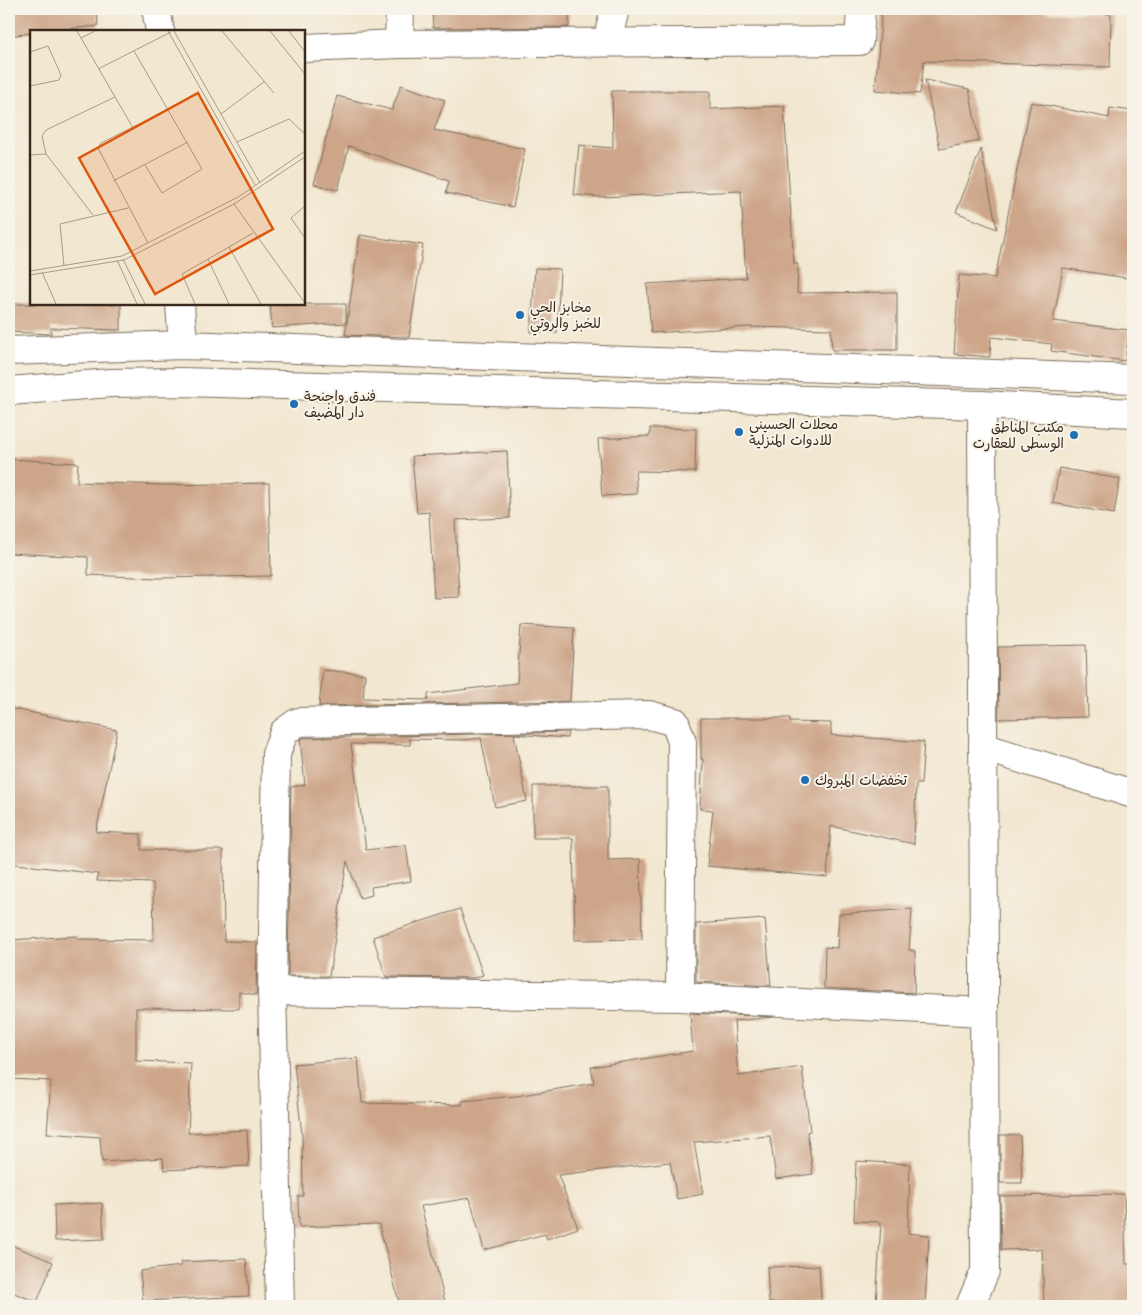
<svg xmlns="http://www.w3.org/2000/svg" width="1142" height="1315" font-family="'Playpen Sans','Playpen Sans Arabic',sans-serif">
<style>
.building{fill:#cda589}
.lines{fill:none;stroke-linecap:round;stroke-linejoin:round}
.minor-casing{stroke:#7b6c5c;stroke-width:30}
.minor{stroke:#fff;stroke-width:28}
.poi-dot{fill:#1f6fb2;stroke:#f7f3e8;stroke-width:2}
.labels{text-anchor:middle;stroke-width:4;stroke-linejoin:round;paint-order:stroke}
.poi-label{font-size:14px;fill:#3b2a1e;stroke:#f7f3e8;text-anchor:start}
.inset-road{fill:none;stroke:#a99b89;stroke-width:1}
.view{fill:#df570d;fill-opacity:0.15;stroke:#df570d;stroke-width:2.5}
.inset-edge{fill:none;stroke:#3b2a1e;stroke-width:2.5}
</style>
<rect width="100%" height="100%" fill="#f7f3e8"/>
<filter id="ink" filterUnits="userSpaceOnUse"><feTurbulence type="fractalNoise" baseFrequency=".02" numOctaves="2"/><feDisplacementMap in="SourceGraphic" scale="10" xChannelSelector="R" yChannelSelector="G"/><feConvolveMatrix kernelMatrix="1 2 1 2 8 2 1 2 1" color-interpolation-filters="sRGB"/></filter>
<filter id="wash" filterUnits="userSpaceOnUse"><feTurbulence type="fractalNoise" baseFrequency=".0096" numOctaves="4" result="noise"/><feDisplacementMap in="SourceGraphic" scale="20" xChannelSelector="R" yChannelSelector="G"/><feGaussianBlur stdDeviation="1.12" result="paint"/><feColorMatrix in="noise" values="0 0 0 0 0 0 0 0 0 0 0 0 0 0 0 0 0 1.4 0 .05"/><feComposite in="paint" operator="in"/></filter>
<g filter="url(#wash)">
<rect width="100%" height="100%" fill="#f2e7d0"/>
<g id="blocks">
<!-- building -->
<g class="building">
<path d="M9,9H97L98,26L47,31H31V33L9,36Z"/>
<path d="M432,9H569V27L433,28Z"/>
<path d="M882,9H1045V12L1111,14L1110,67L924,61L920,94L875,90Z"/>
<path d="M925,80L969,89L979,141L940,149Z"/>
<path d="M401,85L445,100L434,130L525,149L513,207L446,193L449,181L349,146L338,190L314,184L337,96L392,110Z"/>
<path d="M612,91H710V109L784,106L794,264H798L797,293L897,292V350H832L831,329L749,327L651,333L647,284L746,278L741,191L600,197L574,195L579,145L613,148Z"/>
<path d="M1031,102L1109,118L1110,108L1133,111V279L1063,268L1053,321L1129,330L1125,361L1051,351L1052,344L991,337L990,357L954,354L959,275L995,278Z"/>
<path d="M981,149L997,229L956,212Z"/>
<path d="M360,235L423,245L409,337L345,335Z"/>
<path d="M535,268L560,269L557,333L531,332Z"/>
<path d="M9,304H121V330L51,328V334L9,332Z"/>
<path d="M270,304H346V323L272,328Z"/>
<path d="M650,428L696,429L695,472L635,471L637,494L602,496L598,439L650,436Z"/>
<path d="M507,451L510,518L455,520L459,597L434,598L429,512L417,513L412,456Z"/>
<path d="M9,459L78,463L77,482L165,485L269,483L271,576L158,578L88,575V557L9,553Z"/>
<path d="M1059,468L1120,479L1114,514L1053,503Z"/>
<path d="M521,625L574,628L570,701L319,706L323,670L365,674L363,698L428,700V694L517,683Z"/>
<path d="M1086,645L1088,717L999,719L998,647Z"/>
<path d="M9,708L117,730L96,832L141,834V850H223L224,941L257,942L256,995L239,992V1009L136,1008V1061L191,1063L188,1133L247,1130L249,1166L164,1170L163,1158L102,1162L100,1137L47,1133L51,1081L9,1079V940L77,936L78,939L154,940L153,883L97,881L98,874L9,863Z"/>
<path d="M701,718H790V722L831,723V735L924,742L921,784H916L914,844L831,826L827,877L707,866L713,810L700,809L703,759H701Z"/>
<path d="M568,732L567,738L514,734L527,801L495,807L481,738L465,740L410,739V745L351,744L366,850L406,845L411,881L371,887L372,895L360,898L347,861L329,976H288L291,787L305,785L300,739L303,738Z"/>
<path d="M533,786H608V860L640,859L642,939L575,940L573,838H533Z"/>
<path d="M460,909L483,975L474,978L386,977L373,937Z"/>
<path d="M912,909L909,950L915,951L914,993L824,988L825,947L837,948L839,914Z"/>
<path d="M765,919L771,986L696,982V924Z"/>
<path d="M690,1013L774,1017L734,1021L738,1076L802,1067L810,1131L807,1132L813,1174L776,1179L770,1136L694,1142L703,1194L677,1199L670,1162L558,1175L578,1228L547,1239L545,1234L484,1250L470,1198L421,1206L446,1306H400L379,1224L299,1227L298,1196H303L302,1135L294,1064L358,1058L362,1103L462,1105V1101L516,1096L594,1083L591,1067L693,1051Z"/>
<path d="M1000,1135H1020L1022,1183H1000Z"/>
<path d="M856,1161L910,1164L908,1233L929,1235L925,1306L876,1304L881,1222L854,1221Z"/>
<path d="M1124,1194L1126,1264H1132L1133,1306H1044L1042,1249L1001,1250L1000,1196Z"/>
<path d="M102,1203L104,1239L55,1241L54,1205Z"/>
<path d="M9,1244L53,1262L37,1302L9,1291Z"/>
<path d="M246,1259L249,1296L143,1301L140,1271L181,1266V1262Z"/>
<path d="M819,1266L821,1301L769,1303L767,1267Z"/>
</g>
</g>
</g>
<g filter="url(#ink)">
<use href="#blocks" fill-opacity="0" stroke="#7b6c5c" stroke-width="1"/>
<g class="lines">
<!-- minor casing -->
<g class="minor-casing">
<g id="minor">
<path d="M156,9L160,31"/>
<path d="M400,9L399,44L859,41L861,9"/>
<path d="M607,42L615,9"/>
<path d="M304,48L399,44"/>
<path d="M180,304L183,345"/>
<path d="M9,351L183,345L1133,379"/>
<path d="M9,391L111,383L181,382L982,405L1133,413"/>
<path d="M983,747L1133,794"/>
<path d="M272,991L680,997L984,1012"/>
<path d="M280,1306L272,991L276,754L284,732L298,722L649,715L675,722L682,742L680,997"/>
<path d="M970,1306L985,1271L982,405"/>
</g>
</g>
<!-- minor -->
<use href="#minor" class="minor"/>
</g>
</g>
<!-- markers -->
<g class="poi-dot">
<circle cx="520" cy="315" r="5"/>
<circle cx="294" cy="404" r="5"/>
<circle cx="739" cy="432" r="5"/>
<circle cx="1074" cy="435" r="5"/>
<circle cx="805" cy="780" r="5"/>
</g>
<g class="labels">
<!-- poi labels -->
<g class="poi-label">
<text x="530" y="312">مخابز الحي<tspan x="530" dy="16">للخبز والروتي</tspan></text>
<text x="304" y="401">فندق واجنحة<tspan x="304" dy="16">دار المضيف</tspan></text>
<text x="749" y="429">محلات الحسيني<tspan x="749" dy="16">للادوات المنزلية</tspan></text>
<text x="1064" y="432" text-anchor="end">مكتب المناطق<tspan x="1064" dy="16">الوسطى للعقارت</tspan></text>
<text x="815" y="785">تخفضات المبروك</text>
</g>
</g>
<!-- overview -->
<g transform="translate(30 30)">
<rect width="275" height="275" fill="#f2e7d0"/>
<path class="inset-road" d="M47,1L103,98M138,1L225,155M144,1L230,153M192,1L244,63M240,1L275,44M259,1L275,22M51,8L65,1M104,21L172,139L132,163L115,135M0,22L18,16L31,45L29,50L0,56M68,39L141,2M191,84L235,51M207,112L259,89L275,104M16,124L12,106L16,100L85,67M0,125L16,124L63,185M83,151L158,112M204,174L275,273M275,176L261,188L275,208M118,213L68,118L71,113L139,79M199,217L223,203M93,229L115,274M178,229L199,274M87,230L107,274M34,236L30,194L98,178M0,241L92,226L210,166L275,121M12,242L26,274M0,245L94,230L204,174L275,127M165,274L152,244L199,217L231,274"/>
<path class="view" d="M168,63L243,199L125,264L49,128Z"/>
<rect width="275" height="275" class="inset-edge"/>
</g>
<!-- margin -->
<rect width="1142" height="1315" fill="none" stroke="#f7f3e8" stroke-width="30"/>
</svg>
